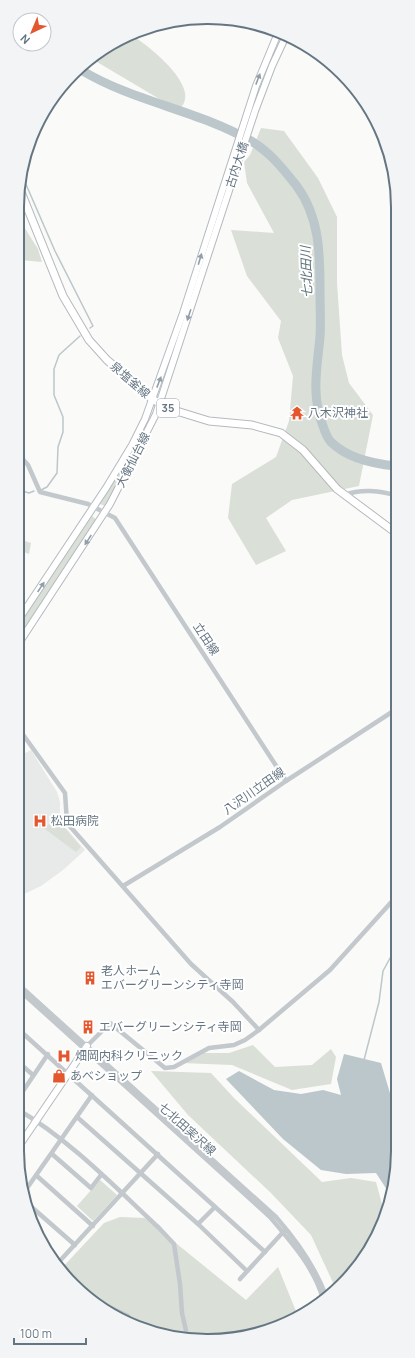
<svg xmlns="http://www.w3.org/2000/svg" width="415" height="1358" font-family="Manrope,'Noto Sans JP',sans-serif">
<style>
.built{fill:#e8e9e9}
.green{fill:#dadfd7}
.water{fill:#bbc7cb}
.lines{fill:none;stroke-linecap:round;stroke-linejoin:round}
.stream{stroke:#bbc7cb;stroke-width:1.5}
.river{stroke:#bbc7cb;stroke-width:9}
.secondary-casing{stroke:#b3babf;stroke-width:8}
.primary-casing{stroke:#b5babe;stroke-width:9}
.street{stroke:#c3c8cc;stroke-width:4.5}
.secondary{stroke:#fff;stroke-width:6}
.primary{stroke:#fff;stroke-width:7}
.oneway{fill:#939fa8}
.labels{text-anchor:middle;stroke-width:4;stroke-linejoin:round;paint-order:stroke}
.shield{fill:#fff;stroke:#939fa8;stroke-width:1}
.shield-label{font-size:11px;font-weight:bold;fill:#657683}
.street-label{font-size:12px;fill:#657683;stroke:#fff}
.poi-label{font-size:12px;fill:#657683;stroke:#fff;text-anchor:start}
.water-label{font-size:13px;font-style:italic;fill:#60757c;stroke:#fff}
.rim{fill:none;stroke:#657683;stroke-width:2}
</style>
<rect width="100%" height="100%" fill="#fafaf8"/>
<!-- built -->
<path class="built" d="M31,750L57,792L60,802V816L64,826L85,850L63,870L41,886L18,897V757Z"/>
<!-- green -->
<g class="green">
<path d="M133,36C149,46 205,90 178,110L92,59L102,49Z"/>
<path d="M261,128L284,131L318,178L337,217V283L342,355L349,383L373,415L359,486L292,500L266,518L286,551L256,565L228,518L232,484L276,457L289,421L293,376L278,338L281,321L247,276L231,230L274,233L247,183L244,162L250,155Z"/>
<path d="M21,222L38,249L42,262L20,260Z"/>
<path d="M152,414H153L118,486L105,506L100,504L141,438Z"/>
<path d="M92,516L97,520L19,637V625Z"/>
<path d="M19,539L31,543L29,554L19,550Z"/>
<path d="M57,813H59L64,827L81,847L76,852L45,829Z"/>
<path d="M253,1045L275,1067L312,1065L331,1049L336,1057L331,1084L292,1090L232,1065L182,1063L204,1053H229Z"/>
<path d="M151,1071L211,1073L234,1098L322,1182L351,1178L376,1182L383,1208L367,1250V1253L335,1287L311,1235L271,1193L188,1115Z"/>
<path d="M100,1180L117,1195L93,1221L77,1206Z"/>
<path d="M120,1217L145,1218L246,1300L278,1267L298,1316L257,1335L183,1339L123,1321L64,1276L60,1270L104,1223Z"/>
</g>
<!-- water -->
<path class="water" d="M344,1054L381,1063L392,1100L394,1115V1188L391,1196L376,1173L346,1174L321,1170L283,1139L226,1079L239,1071L274,1090L301,1094L323,1090L341,1095L337,1079Z"/>
<g class="lines">
<!-- stream -->
<g class="stream">
<path d="M21,173L55,251L93,326L90,328"/>
<path d="M19,490L29,493L34,491"/>
<path d="M41,490L47,487L57,473L58,447L63,432V417L54,395V369L59,355L80,336"/>
<path d="M364,1060L379,1002L383,971L395,949"/>
</g>
<!-- river -->
<path class="river" d="M81,70C134,102 197,110 251,141C269,151 283,169 296,185C320,217 320,254 320,292C320,307 321,322 320,337C317,368 311,396 323,426C325,432 327,438 331,442C347,458 375,464 396,466"/>
<!-- secondary casing -->
<g class="secondary-casing">
<g id="secondary">
<path d="M19,619L106,488L132,445L145,419L183,313L256,86L278,33"/>
<path d="M19,643L110,504L156,414L255,111L272,66L286,36"/>
<path d="M17,1149L87,1046"/>
</g>
</g>
<!-- primary casing -->
<g class="primary-casing">
<path id="primary" d="M21,192L63,296L89,340L107,360L152,399L170,409L209,421L252,425L281,433L303,450L337,489L396,533"/>
</g>
<!-- street -->
<g class="street">
<path d="M20,456L28,465L40,492L88,504L115,518L286,781"/>
<path d="M345,495C359,489 381,490 396,496"/>
<path d="M19,729L65,793L67,823L191,964L233,1002L259,1030L330,970L395,898"/>
<path d="M123,886L220,827L286,781L395,710"/>
<path d="M18,984L276,1217C297,1241 315,1266 326,1296"/>
<path d="M18,989L270,1217C291,1242 314,1267 323,1299"/>
<path d="M17,1028L265,1252"/>
<path d="M395,1045V1036"/>
<path d="M87,1046L110,1023L165,1068L174,1067L209,1048L234,1045L245,1040L259,1030"/>
<path d="M17,1061L33,1075"/>
<path d="M17,1100L48,1054"/>
<path d="M17,1109C70,1140 114,1186 159,1228L174,1244L180,1284L182,1313L187,1335L190,1339"/>
<path d="M77,1117L198,1224L247,1271"/>
<path d="M52,1154L91,1188L101,1175"/>
<path d="M37,1176L93,1226"/>
<path d="M25,1191L92,1095"/>
<path d="M27,1203L75,1245"/>
<path d="M198,1224L215,1207"/>
<path d="M57,1264L158,1154"/>
<path d="M240,1279L285,1230"/>
<path d="M107,1309L111,1308L128,1316L131,1324"/>
</g>
<!-- secondary -->
<use href="#secondary" class="secondary"/>
<!-- primary -->
<use href="#primary" class="primary"/>
</g>
<!-- one-way arrows -->
<defs><path id="oneway-solid" d="M-6-.8H1V-3.2L6.5 0L1 3.2V.8H-6Z"/></defs>
<g class="oneway">
<use href="#oneway-solid" transform="translate(258 79) rotate(-69)"/>
<use href="#oneway-solid" transform="translate(200 259) rotate(-73)"/>
<use href="#oneway-solid" transform="translate(189 315) rotate(108)"/>
<use href="#oneway-solid" transform="translate(159 382) rotate(-69)"/>
<use href="#oneway-solid" transform="translate(88 540) rotate(123)"/>
<use href="#oneway-solid" transform="translate(41 587) rotate(-56)"/>
</g>
<!-- icons -->
<defs>
<g id="temple-bare" transform="scale(1.08)"><path d="M0-6L5-2H3V0L6.5 2.5H4V6H1.5V3h-3V6H-4V2.5H-6.5L-3 0V-2H-5Z" fill="#e4572e" stroke="#fff" stroke-width="2.5" paint-order="stroke"/></g>
<g id="hospital-bare" transform="scale(1.08)"><path d="M-5-5h3v3.5h4V-5h3V5h-3V1.5h-4V5h-3Z" fill="#e4572e" stroke="#fff" stroke-width="2.5" paint-order="stroke"/></g>
<g id="building-bare" transform="scale(1.08)"><path d="M-4-6H4V6H1V3H-1V6H-4ZM-2.5-4.3h1.7v1.8h-1.7ZM.8-4.3h1.7v1.8H.8ZM-2.5-1h1.7V.8h-1.7ZM.8-1h1.7V.8H.8Z" fill="#e4572e" stroke="#fff" stroke-width="2.5" paint-order="stroke"/></g>
<g id="shop-bare" transform="scale(1.08)"><path d="M-5-2.5h2.3a2.7 3.5 0 0 1 5.4 0H5L5.5 6h-11ZM-1.5-2.5h3a1.5 2.3 0 0 0-3 0Z" fill="#e4572e" stroke="#fff" stroke-width="2.5" paint-order="stroke"/></g>
</defs>
<g fill-rule="evenodd">
<use href="#temple-bare" x="297" y="413"/>
<use href="#hospital-bare" x="40" y="821"/>
<use href="#building-bare" x="90" y="978"/>
<use href="#building-bare" x="88" y="1027"/>
<use href="#hospital-bare" x="64" y="1056"/>
<use href="#shop-bare" x="59" y="1076"/>
</g>
<g class="labels">
<!-- shield labels -->
<rect class="shield" x="157" y="399" width="22" height="18" rx="3"/>
<g class="shield-label">
<text x="168" y="412">35</text>
</g>
<!-- street labels -->
<g class="street-label">
<text transform="translate(237 165) rotate(-72)" y="4">古内大橋</text>
<text transform="translate(130 380) rotate(41)" y="4">泉塩釜線</text>
<text transform="translate(133 460) rotate(-63)" y="4">大衡仙台線</text>
<text transform="translate(206 639) rotate(57)" y="4">立田線</text>
<text transform="translate(254 791) rotate(-35)" y="4">八沢川立田線</text>
<text transform="translate(187 1129) rotate(42)" y="4">七北田実沢線</text>
</g>
<!-- poi labels -->
<g class="poi-label">
<text x="308" y="417">八木沢神社</text>
<text x="51" y="825">松田病院</text>
<text x="101" y="975">老人ホーム<tspan x="101" dy="14">エバーグリーンシティ寺岡</tspan></text>
<text x="99" y="1031">エバーグリーンシティ寺岡</text>
<text x="75" y="1060">畑岡内科クリニック</text>
<text x="70" y="1080">あべショップ</text>
</g>
<!-- water labels -->
<g class="water-label">
<text transform="translate(306 272) rotate(-92)" y="5">七北田川</text>
</g>
</g>
<!-- crop -->
<path d="M0 0H415V1358H0ZM207 24H208A183 183 0 0 1 391 207V1151A183 183 0 0 1 208 1334H207A183 183 0 0 1 24 1151V207A183 183 0 0 1 207 24Z" fill="#f3f4f5" fill-rule="evenodd"/>
<path class="rim" d="M207 24H208A183 183 0 0 1 391 207V1151A183 183 0 0 1 208 1334H207A183 183 0 0 1 24 1151V207A183 183 0 0 1 207 24Z"/>
<!-- north arrow -->
<g transform="translate(32 32) rotate(224)"><circle r="19" fill="#ffffff" stroke="#c1c8cd"/>
<path d="M0-3L7 15L0 10L-7 15Z" fill="#e4572e"/>
<text y="-6" font-size="11" font-weight="bold" text-anchor="middle" fill="#657683">N</text>
</g>
<!-- scale -->
<path d="M14 1338v6h72v-6" fill="none" stroke="#657683" stroke-width="2"/>
<text x="20" y="1338" font-size="12" fill="#657683" stroke="#ffffff" stroke-width="3" paint-order="stroke">100 m</text>
</svg>
